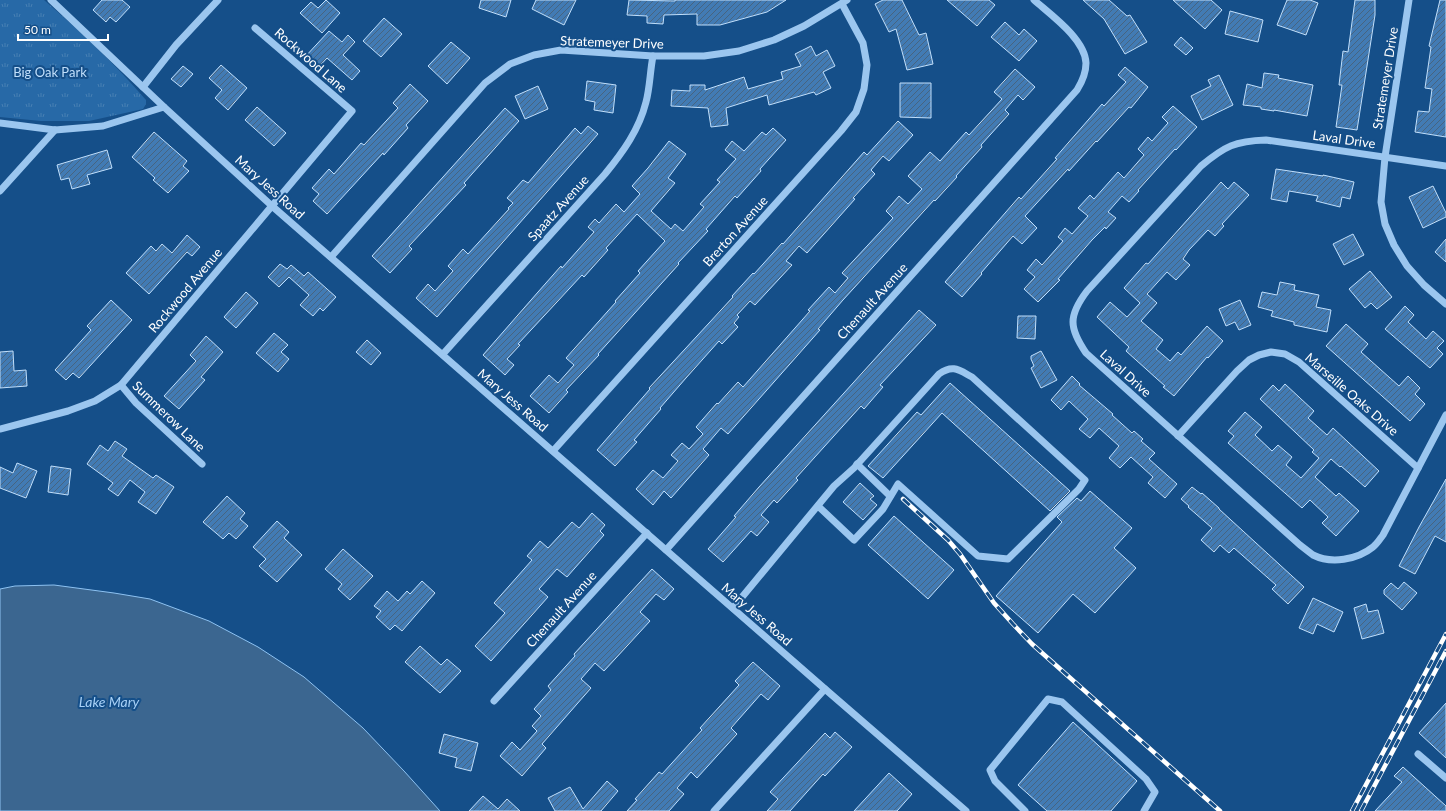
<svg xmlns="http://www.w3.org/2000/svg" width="1446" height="811" font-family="Lato,sans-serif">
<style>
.park{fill:url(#park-tufts)}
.water{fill:#3b6690;stroke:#8dc2f2}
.building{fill:url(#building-hatch);stroke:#c1dffb}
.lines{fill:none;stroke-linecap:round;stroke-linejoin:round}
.minor{stroke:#9bc6ef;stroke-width:7}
.rail-casing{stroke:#fff;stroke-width:4.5}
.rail{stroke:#154f89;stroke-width:3;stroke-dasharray:9;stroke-linecap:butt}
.labels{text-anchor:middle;stroke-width:4;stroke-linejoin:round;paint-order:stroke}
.street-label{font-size:13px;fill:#fff;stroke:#154f89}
.park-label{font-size:13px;fill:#c1dffb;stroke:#154f89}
.water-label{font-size:14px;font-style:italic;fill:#a7d0f6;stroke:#154f89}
</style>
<defs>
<pattern id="park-tufts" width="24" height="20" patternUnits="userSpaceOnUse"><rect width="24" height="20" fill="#2769a7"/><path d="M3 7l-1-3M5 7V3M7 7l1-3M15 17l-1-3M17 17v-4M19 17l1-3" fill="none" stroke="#4780b4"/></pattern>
<pattern id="building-hatch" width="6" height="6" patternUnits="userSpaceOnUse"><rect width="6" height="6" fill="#427bb4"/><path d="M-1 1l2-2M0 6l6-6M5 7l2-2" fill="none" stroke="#476480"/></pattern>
</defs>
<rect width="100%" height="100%" fill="#154f89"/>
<!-- park -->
<path class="park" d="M0,0H44C80,31 115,64 146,100V104L143,109L89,121H41L0,117Z"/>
<!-- water -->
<path class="water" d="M54,585L114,593L150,599L209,621L258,647L304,677L363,728L404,771L440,811H0V589L15,586Z"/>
<!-- building -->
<g class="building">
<path d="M102,0H122L130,7L116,22L110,17L106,22L93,10Z"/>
<path d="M326,0L340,13L322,33L300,13L311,2L318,8Z"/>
<path d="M481,0H511L506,17L479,8Z"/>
<path d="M536,0H576L564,25L532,9Z"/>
<path d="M629,0L675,1V0H786L767,12L720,25H697V14L664,15L663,24L647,23V16L627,15Z"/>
<path d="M883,0H902L919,35L926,33L933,64L907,70L896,29L889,32L875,4Z"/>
<path d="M947,0H989L995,5L977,26Z"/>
<path d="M1083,0H1109L1127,16L1130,15L1147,42L1125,54L1104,19Z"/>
<path d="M1173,0H1211L1222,10L1205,29Z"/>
<path d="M1287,0H1310L1318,3L1306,35L1277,25Z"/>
<path d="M1355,0H1375V15L1357,130L1336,127L1342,85H1339L1343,51L1348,52Z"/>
<path d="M1440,0H1446V137L1415,132L1418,111L1429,112L1432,89L1425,88L1431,47L1429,46Z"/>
<path d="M1230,11L1263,20L1258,42L1225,34Z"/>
<path d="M384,18L402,34L381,57L363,41Z"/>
<path d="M1005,22L1019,35L1024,29L1037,41L1019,61L991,37Z"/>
<path d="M329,31L342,42L348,35L355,42L343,55L360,71L352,80L327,58L317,69L304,58Z"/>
<path d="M1181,37L1193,48L1186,55L1174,45Z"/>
<path d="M451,42L470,58L447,84L428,66Z"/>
<path d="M811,46L816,56L827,50L835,66L823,72L831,88L816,95L814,92L769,105L767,95L726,108L728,125L711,127L708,108L671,106L672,90L690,91V85H705V90L744,77L748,89L783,79L781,72L801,66L795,54Z"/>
<path d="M221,65L247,88L228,110L215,98L222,90L209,78Z"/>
<path d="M183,66L193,74L181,87L171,79Z"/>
<path d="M1125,67L1148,87L1131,108L1129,107L1097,142L1096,141L1069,171L1068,169L1025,216L1037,228L1022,244L1013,236L981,273L982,274L962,297L945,282L1019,197L1021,199L1057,159L1055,158L1102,104L1104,106L1126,82L1118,75Z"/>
<path d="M1015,69L1035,87L1023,100L1018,95L1005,110L1009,114L981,145L982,147L956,176L957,177L935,201L934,200L843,300L818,329L820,330L728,434L721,428L703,449L709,455L671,498L664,491L653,505L636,489L653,470L663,478L678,461L671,455L682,443L689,449L703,434L696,427L717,403L718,404L738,382L743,387L810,311L808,310L829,287L835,293L848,278L842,273L893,218L886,211L899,196L908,204L922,189L908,176L930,152L940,161L966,132L969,135L1002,99L994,92Z"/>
<path d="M1264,73L1279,75L1278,78L1313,85L1307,116L1274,110V111L1261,109V107L1243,105L1247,84L1262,88Z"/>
<path d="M1219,75L1233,105L1202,120L1191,96L1211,86L1208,80Z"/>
<path d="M587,81L616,85L613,113L594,110L595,102L585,100Z"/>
<path d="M900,83H931V118L900,117Z"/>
<path d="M410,84L428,101L406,125L408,128L384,155L383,153L327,214L313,201L319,194L312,188L329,169L334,174L361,143L364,145L398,108L393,103Z"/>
<path d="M538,86L548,109L525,119L515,96Z"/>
<path d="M1173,106L1197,127L1176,150L1175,149L1138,190L1139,191L1129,202L1122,196L1108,212L1116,218L1106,229L1105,227L1092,240L1058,279L1060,280L1038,302L1024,289L1035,277L1027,270L1036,259L1042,265L1063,241L1058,237L1065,228L1072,234L1088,216L1078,208L1090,195L1094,199L1118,172L1124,178L1144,155L1138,149L1148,137L1152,141L1168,123L1162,117Z"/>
<path d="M257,107L286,133L274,146L245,120Z"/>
<path d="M505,108L519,121L464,183L466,185L409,246L412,249L390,273L372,256Z"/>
<path d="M898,121L913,135L889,161L883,156L871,170L875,174L853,198L855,199L807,253L799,246L786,261L792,265L755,305L750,301L737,315L739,317L734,323L738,327L722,344L719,341L686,378L660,408L661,409L634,440L637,442L615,466L597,450L650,389L649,388L733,297L732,296L753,273L754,274L782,243L783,244L864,152L867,155Z"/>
<path d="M588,126L598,134L437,317L416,298L428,284L435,291L453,271L448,266L463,249L468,254L509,209L508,208L513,203L507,198L523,180L528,183L575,128L581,134Z"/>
<path d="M773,128L786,140L760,169L761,171L737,198L735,196L706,229L708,231L678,263L679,264L598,354L599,355L566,390L568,392L549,413L530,396L549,375L558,383L574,365L566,358L616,302L615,301L640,273L638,271L665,241L637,214L606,248L608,250L584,277L582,275L518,344L520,345L507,359L514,365L505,375L483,355L538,292L561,266L562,268L594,232L588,227L595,219L599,223L616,204L624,212L640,194L632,186L648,168L669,141L686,154L668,178L675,183L651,211L671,229L675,224L683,231L704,207L700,204L720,182L717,180L736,159L725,150L732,141L744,151L762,132L766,135Z"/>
<path d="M154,132L187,161L183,166L189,171L168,193L153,180L155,178L132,157Z"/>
<path d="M107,150L112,168L87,175L90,184L72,189L69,178L61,180L57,165Z"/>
<path d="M1276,169L1323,176V175L1354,182L1350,199L1342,197L1340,207L1316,201L1318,196L1289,191L1287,202L1271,199Z"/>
<path d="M1221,182L1228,189L1234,182L1249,195L1222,224L1224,226L1215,236L1208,230L1189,250L1183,259L1190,265L1176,280L1167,272L1147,294L1157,303L1141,321L1163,340L1156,349L1170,361L1178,352L1181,355L1207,326L1223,341L1208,358L1207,357L1174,396L1163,387L1165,386L1156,378L1126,351L1129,347L1097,317L1110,302L1127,317L1140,303L1124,288L1146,263L1148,264Z"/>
<path d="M1433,186L1446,213V217L1423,228L1409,197Z"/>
<path d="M1353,234L1364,255L1344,265L1333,244Z"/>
<path d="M187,235L200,247L192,256L187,252L149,294L126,273L151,246L156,251L162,244L172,253Z"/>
<path d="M1446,239V262L1435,252Z"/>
<path d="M280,264L287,269L291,265L304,276L308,272L336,297L323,311L320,308L313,316L300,305L309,295L289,277L279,287L268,277Z"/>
<path d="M1370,271L1392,297L1377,309L1371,303L1365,308L1349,289Z"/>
<path d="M1280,282L1295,285L1294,290L1319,295L1316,307L1331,310L1327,332L1294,325V322L1271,316L1273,311L1258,307L1262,292L1277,295Z"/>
<path d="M246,292L258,303L236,328L224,317Z"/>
<path d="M111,300L132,320L79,378L73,373L66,380L55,370L91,330L87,326Z"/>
<path d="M1240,300L1251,325L1239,330L1235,322L1226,326L1219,309Z"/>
<path d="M1405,306L1414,315L1408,322L1426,339L1433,331L1444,341L1437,348L1443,354L1430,368L1385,329Z"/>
<path d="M919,310L936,325L880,385L883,387L864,409L861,406L796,478L798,480L777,503L774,500L761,515L769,522L757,536L751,531L723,562L708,549L736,517L734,516L759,487Z"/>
<path d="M1018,316H1036L1035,339L1017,338Z"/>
<path d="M1346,324L1368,344L1361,352L1399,386L1408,376L1420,388L1415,394L1425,404L1410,421L1326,346Z"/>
<path d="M274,333L288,345L281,352L289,359L278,372L256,353Z"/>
<path d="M206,336L223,352L201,377L205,380L179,409L164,396L196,361L190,355Z"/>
<path d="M367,340L381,353L371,365L356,352Z"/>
<path d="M13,351L14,371L26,370L27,386L0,388V352Z"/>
<path d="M1041,351L1057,380L1041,388L1031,368L1034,366L1031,359V356Z"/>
<path d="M1072,376L1080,384L1079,385L1113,414L1112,415L1132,433L1134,431L1143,439L1141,441L1155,453L1149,459L1177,484L1165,498L1148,483L1153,477L1131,457L1120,468L1109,458L1119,446L1099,428L1090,438L1079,429L1088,419L1069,401L1061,410L1051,400Z"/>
<path d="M950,383L1070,491L1050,511L942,413L883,478L868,466L917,412L921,415Z"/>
<path d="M1285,384L1314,411L1308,418L1327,435L1333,428L1379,471L1365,487L1341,466L1340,467L1331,459L1315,477L1336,496L1339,493L1359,511L1336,536L1322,523L1328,517L1310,500L1302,508L1228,443L1234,436L1228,431L1245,412L1262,427L1255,435L1272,451L1278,445L1292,457L1286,465L1301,478L1319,458L1312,452L1314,450L1260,399L1273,385L1279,391Z"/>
<path d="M115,441L127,449L122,456L153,478L156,475L174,487L156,514L138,502L145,492L130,480L118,496L108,489L113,483L87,464L100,445L108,451Z"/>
<path d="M17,463L37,471L26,498L0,488V467L13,473Z"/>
<path d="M51,466L71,469L68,495L48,492Z"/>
<path d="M1446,479V542L1435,536L1415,574L1399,566L1419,527Z"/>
<path d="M860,483L874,496L870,499L877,505L863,520L843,502Z"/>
<path d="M1192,487L1201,494L1202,493L1219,508V509L1304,587L1288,604L1272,589L1276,585L1234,548L1229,553L1220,545L1214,552L1201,540L1212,528L1188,507L1189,506L1181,499Z"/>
<path d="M1090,491L1132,528L1114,548L1136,568L1095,613L1073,594L1038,633L996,596L1062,522L1057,517L1077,498L1081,501Z"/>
<path d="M227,496L245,513L240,519L248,526L236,539L229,533L223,539L203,522Z"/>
<path d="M592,513L605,525L600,531L604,535L567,577L557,569L539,589L548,597L491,661L475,646L505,613L494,603L532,560L527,556L540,541L548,548L572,522L579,528Z"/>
<path d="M894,516L954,570L928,599L868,545Z"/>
<path d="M277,521L289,532L284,538L302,555L277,582L259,566L266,559L253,547Z"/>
<path d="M343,549L373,576L350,600L338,589L342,584L325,569Z"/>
<path d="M652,569L674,589L664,600L656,594L640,612L650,621L604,671L595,663L581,679L591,688L542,744L546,748L522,776L500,756L512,742L520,750L537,731L532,726L541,716L534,709L551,690L548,686L575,656L574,654Z"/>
<path d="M422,581L435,593L402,631L395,625L390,630L376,617L381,611L374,606L387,591L398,601L407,591L410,594Z"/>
<path d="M1404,582L1417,593L1402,610L1384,594V590L1391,583L1398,589Z"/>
<path d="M1313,598L1343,612L1334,632L1317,624L1313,634L1299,628Z"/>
<path d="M1366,604L1368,612L1378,610L1384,633L1362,639L1354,608Z"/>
<path d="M420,646L441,665L447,659L461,671L440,693L405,662Z"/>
<path d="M753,662L780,686L768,700L761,694L731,728L737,734L697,778L691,772L677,788L684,794L669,811H627L637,800L635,799L659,772L662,774L702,730L700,728L739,685L735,681Z"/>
<path d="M1446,703V758L1419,733Z"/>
<path d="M1073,722L1137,781L1111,811H1047L1018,785Z"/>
<path d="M835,732L852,747L825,776L823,774L790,811H767L778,799L770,792L825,733L830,738Z"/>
<path d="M444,734L478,743L471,771L455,767L457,758L439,753Z"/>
<path d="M1403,767L1446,806V811H1375L1402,782L1394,776Z"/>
<path d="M889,773L912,794L897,811H854Z"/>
<path d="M607,781L618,791L601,811H555L548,798L570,787L583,809Z"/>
<path d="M483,796L498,809L507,799L520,811H469Z"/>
</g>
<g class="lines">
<!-- minor -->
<g class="minor">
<path d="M51,0L164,107L272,206L825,689L966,811"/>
<path d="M1409,0L1385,157L1381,202L1385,224L1394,245L1407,266L1424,285L1446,304"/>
<path d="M143,87L176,45L218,0"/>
<path d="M0,123L55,130L103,126L164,107"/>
<path d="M1446,166L1266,140C1235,141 1225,146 1201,166L1087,291C1068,316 1069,328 1086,353L1300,545C1304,548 1309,552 1313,555C1331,564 1357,560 1373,547C1377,544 1380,539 1383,535L1446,415"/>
<path d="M0,191L55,130"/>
<path d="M331,257L485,83L510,64L534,55L561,50L653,56H704L739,51L774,40L804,26L847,0"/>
<path d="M443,354L605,174C623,152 639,130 646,102C650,87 650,71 653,56"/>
<path d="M121,385L136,403L202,464"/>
<path d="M0,429L68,411L95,401L121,385L352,111L255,28"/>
<path d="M1178,436L1237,371L1249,360L1259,355L1271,352L1285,354L1299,362L1418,468"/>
<path d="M553,451L841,131L856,112L864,89L867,65L863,43L842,4"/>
<path d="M857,464L890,496"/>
<path d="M666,550L1077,90C1082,82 1086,73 1086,63C1085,39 1051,15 1034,0"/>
<path d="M733,608L834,486L854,468L939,374C953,364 959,370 972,377L1085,480L1079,489L1008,559L978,556L898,484L883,509L854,540L818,506"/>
<path d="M494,701L647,533"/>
<path d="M1418,754L1446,778"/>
<path d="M714,811L825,689"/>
<path d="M1025,811L995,781L990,770L1048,699L1062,702L1146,779L1155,792L1144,811"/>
</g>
<!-- rail casing -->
<g class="rail-casing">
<g id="rail">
<path d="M903,499L948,540L960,554L994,603L1013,624L1032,644L1220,811"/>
<path d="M1352,811L1446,634"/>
<path d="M1361,811L1446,651"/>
</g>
</g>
<!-- rail -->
<use href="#rail" class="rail"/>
</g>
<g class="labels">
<!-- street labels -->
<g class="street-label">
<text transform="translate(612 42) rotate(2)" y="5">Stratemeyer Drive</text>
<text transform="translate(311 60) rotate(41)" y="5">Rockwood Lane</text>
<text transform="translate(1385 78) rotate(-81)" y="5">Stratemeyer Drive</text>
<text transform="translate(1344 139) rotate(8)" y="5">Laval Drive</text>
<text transform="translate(270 187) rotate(42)" y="5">Mary Jess Road</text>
<text transform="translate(558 208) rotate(-48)" y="5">Spaatz Avenue</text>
<text transform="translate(735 231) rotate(-48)" y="5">Brerton Avenue</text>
<text transform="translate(185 290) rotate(-50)" y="5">Rockwood Avenue</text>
<text transform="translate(872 301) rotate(-48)" y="5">Chenault Avenue</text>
<text transform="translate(1126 373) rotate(42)" y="5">Laval Drive</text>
<text transform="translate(1352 394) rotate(41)" y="5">Marseille Oaks Drive</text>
<text transform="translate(513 400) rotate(41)" y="5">Mary Jess Road</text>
<text transform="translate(169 416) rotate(44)" y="5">Summerow Lane</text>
<text transform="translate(561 609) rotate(-48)" y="5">Chenault Avenue</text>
<text transform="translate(757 614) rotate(41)" y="5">Mary Jess Road</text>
</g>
<!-- park labels -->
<g class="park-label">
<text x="50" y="77">Big Oak Park</text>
</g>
<!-- water labels -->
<g class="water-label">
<text x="109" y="707">Lake Mary</text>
</g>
</g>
<!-- scale -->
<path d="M18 34v6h90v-6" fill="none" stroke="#ffffff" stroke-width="2"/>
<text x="24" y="34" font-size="12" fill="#ffffff" stroke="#154f89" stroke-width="3" paint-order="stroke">50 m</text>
</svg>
